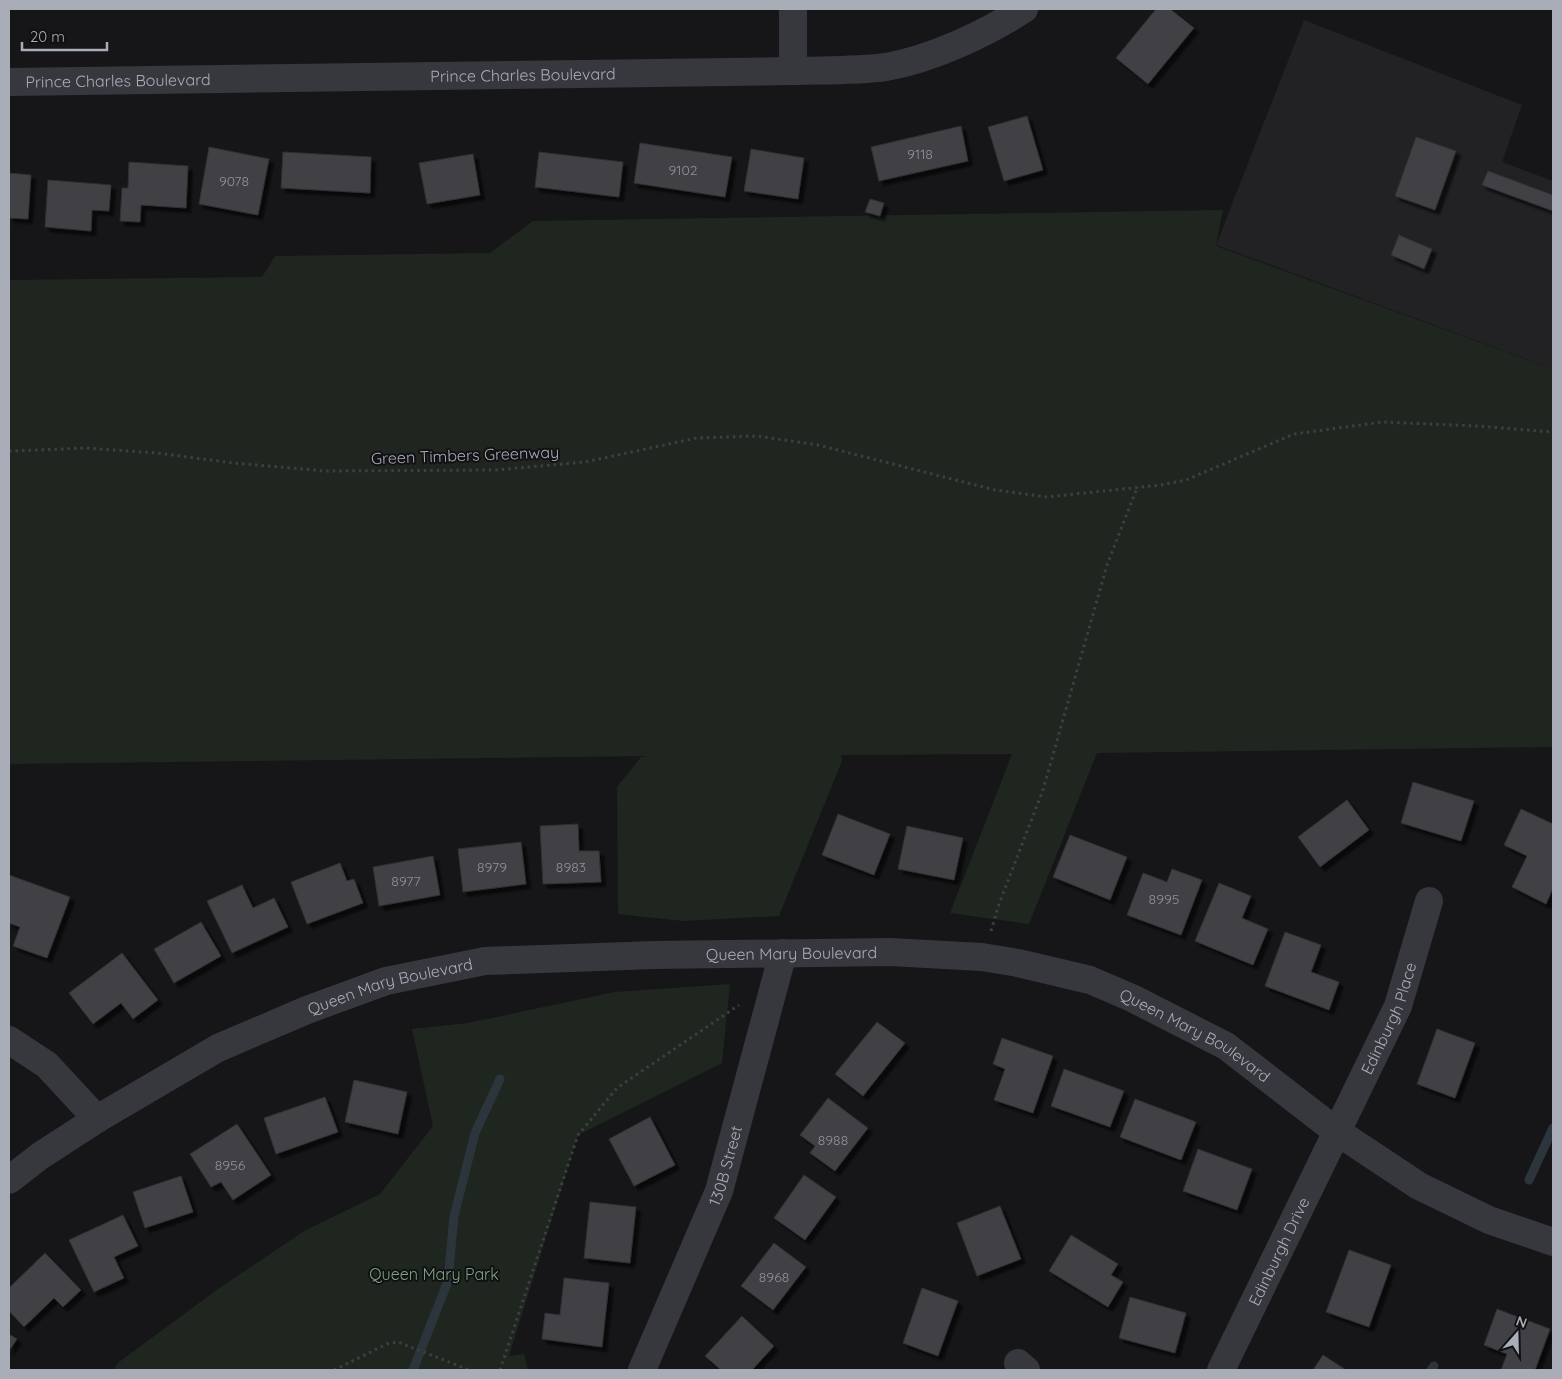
<svg xmlns="http://www.w3.org/2000/svg" width="1562" height="1379" font-family="Quicksand,sans-serif">
<style>
.built{fill:#222225}
.green{fill:#1e261f}
.lines{fill:none;stroke-linecap:round;stroke-linejoin:round}
.stream{stroke:#2c353c;stroke-width:9}
.building{fill:#404145;stroke:#303034;filter:url(#shadow)}
.path{stroke:#3d3f44;stroke-width:3;stroke-dasharray:2.5 4;stroke-linecap:butt}
.minor{stroke:#37383d;stroke-width:28}
.labels{text-anchor:middle;stroke-width:4;stroke-linejoin:round;paint-order:stroke}
.number-label{font-size:14px;fill:#8e929b}
.street-label{font-size:16px;fill:#a8adb8;stroke:#111113}
.park-label{font-size:16px;fill:#7fa381;stroke:#111113}
</style>
<defs>
<filter id="shadow"><feDropShadow dx="4.5" dy="4.5" stdDeviation="1" flood-color="#0009"/></filter>
</defs>
<rect width="100%" height="100%" fill="#161618"/>
<!-- built -->
<path class="built" d="M1304,20L1522,105L1502,162L1553,181V369L1216,245Z"/>
<!-- green -->
<g class="green">
<path d="M1223,210L1216,246L1553,369V747L1097,753L1029,924L950,913L1012,754L841,755L842,761L779,916L683,921L618,914L617,787L641,757L648,756L9,764V280L262,277L275,256L490,253L533,221Z"/>
<path d="M730,984L722,1063L578,1135L509,1356L524,1354L528,1370H113L119,1362L218,1289L304,1231L380,1194L433,1126L412,1029L468,1023L615,992Z"/>
</g>
<g class="lines">
<!-- stream -->
<g class="stream">
<path d="M1529,1180L1553,1128"/>
<path d="M413,1370L448,1281L454,1216L475,1133L500,1079"/>
<path d="M1431,1370L1434,1366"/>
</g>
</g>
<!-- building -->
<g class="building">
<path d="M1156,9H1170L1194,28L1148,84L1116,58Z"/>
<path d="M1027,116L1043,170L1004,181L988,127Z"/>
<path d="M961,126L968,161L879,181L871,147Z"/>
<path d="M1416,137L1456,151L1435,210L1395,196Z"/>
<path d="M640,143L732,157L725,197L634,183Z"/>
<path d="M209,147L269,159L258,215L199,204Z"/>
<path d="M751,149L804,158L798,199L744,191Z"/>
<path d="M283,152L371,157L370,193L281,188Z"/>
<path d="M539,152L623,162L619,197L535,187Z"/>
<path d="M473,154L480,195L427,204L419,163Z"/>
<path d="M129,162L188,166L186,208L141,205L140,222L120,221L122,188H128Z"/>
<path d="M1488,171L1553,195V211L1482,185Z"/>
<path d="M9,173L31,175L28,219L9,218Z"/>
<path d="M48,180L111,185L109,211L92,210L91,231L45,227Z"/>
<path d="M870,199L884,203L880,216L865,212Z"/>
<path d="M1399,235L1432,249L1424,269L1391,255Z"/>
<path d="M1413,782L1474,801L1461,841L1401,823Z"/>
<path d="M1347,800L1369,830L1320,867L1298,837Z"/>
<path d="M1521,809L1553,824V888L1546,904L1512,887L1527,856L1504,845Z"/>
<path d="M838,814L890,834L874,875L822,855Z"/>
<path d="M578,824L579,851H599L601,882L543,884L540,826Z"/>
<path d="M907,826L963,838L954,880L898,869Z"/>
<path d="M1070,835L1127,857L1110,900L1053,877Z"/>
<path d="M521,842L526,884L463,892L458,849Z"/>
<path d="M433,856L440,895L379,906L373,867Z"/>
<path d="M340,863L347,881L354,879L363,903L307,924L291,882Z"/>
<path d="M1172,869L1202,880L1181,935L1127,915L1143,873L1167,882Z"/>
<path d="M9,875L70,897L47,958L13,946L20,927L9,923Z"/>
<path d="M1219,883L1251,896L1242,918L1268,929L1253,965L1195,941Z"/>
<path d="M242,885L253,908L274,898L288,927L232,953L207,901Z"/>
<path d="M201,922L221,956L174,983L154,949Z"/>
<path d="M1285,932L1321,945L1311,972L1339,982L1329,1010L1265,986Z"/>
<path d="M122,953L158,1000L133,1019L121,1003L93,1024L69,993Z"/>
<path d="M877,1022L905,1043L863,1096L835,1074Z"/>
<path d="M1437,1029L1475,1043L1455,1098L1417,1084Z"/>
<path d="M1002,1038L1053,1056L1033,1113L994,1100L1005,1069L993,1064Z"/>
<path d="M1064,1069L1124,1091L1110,1127L1051,1106Z"/>
<path d="M354,1080L407,1092L398,1134L345,1122Z"/>
<path d="M325,1097L338,1132L276,1154L264,1118Z"/>
<path d="M828,1098L868,1128L835,1171L810,1153L815,1146L800,1135Z"/>
<path d="M1135,1099L1196,1122L1181,1160L1120,1137Z"/>
<path d="M650,1117L675,1165L634,1186L609,1139Z"/>
<path d="M237,1124L271,1175L233,1200L221,1182L211,1187L190,1154Z"/>
<path d="M1198,1149L1252,1169L1237,1210L1183,1191Z"/>
<path d="M804,1175L836,1197L805,1240L774,1218Z"/>
<path d="M181,1176L193,1212L145,1228L133,1192Z"/>
<path d="M590,1202L636,1207L630,1263L584,1258Z"/>
<path d="M1000,1206L1021,1259L977,1276L957,1223Z"/>
<path d="M123,1215L138,1246L114,1257L124,1278L94,1292L69,1240Z"/>
<path d="M1071,1235L1118,1264L1111,1275L1123,1282L1108,1307L1049,1271Z"/>
<path d="M774,1243L806,1267L773,1310L741,1286Z"/>
<path d="M1349,1250L1391,1265L1369,1327L1326,1312Z"/>
<path d="M45,1253L81,1290L63,1307L54,1298L24,1327L9,1311V1288Z"/>
<path d="M564,1278L609,1283L602,1347L542,1339L545,1313L560,1315Z"/>
<path d="M922,1288L958,1301L938,1356L903,1343Z"/>
<path d="M1130,1297L1186,1313L1175,1353L1119,1338Z"/>
<path d="M1497,1309L1550,1329L1535,1370H1501L1507,1354L1484,1345Z"/>
<path d="M742,1316L774,1346L752,1370H721L705,1356Z"/>
<path d="M9,1334L17,1339L9,1351Z"/>
<path d="M1323,1355L1346,1370H1313Z"/>
</g>
<g class="lines">
<!-- path -->
<g class="path">
<path d="M9,451L86,448L157,453L233,463L326,471L496,470L585,462L697,438L757,436L818,445L995,490L1047,497L1161,485L1186,480L1294,434L1382,422L1477,426L1553,432"/>
<path d="M991,931L999,904L1043,790L1107,565L1137,488"/>
<path d="M334,1370L387,1344L398,1342L469,1370"/>
<path d="M500,1370L578,1135L617,1088L739,1005"/>
</g>
<!-- minor -->
<g class="minor">
<path d="M793,9V71"/>
<path id="s1" d="M9,82L793,71C824,70 856,71 886,67C932,59 985,34 1024,9"/>
<path d="M9,1040L47,1065L97,1119"/>
<path id="s2" d="M9,1180L40,1156L97,1119L218,1048L307,1010L386,981L485,961L655,955L890,952L982,957L1018,963L1090,980L1132,998L1226,1046L1336,1131L1419,1186L1489,1220L1553,1242"/>
<path d="M1018,1363L1026,1370"/>
<path id="s3" d="M642,1370L719,1191L783,953"/>
<path id="s4" d="M1221,1370L1398,1006L1429,901"/>
</g>
</g>
<g class="labels">
<!-- number labels -->
<g class="number-label">
<text x="920" y="159">9118</text>
<text x="683" y="175">9102</text>
<text x="234" y="186">9078</text>
<text x="492" y="872">8979</text>
<text x="571" y="872">8983</text>
<text x="406" y="886">8977</text>
<text x="1164" y="904">8995</text>
<text x="833" y="1145">8988</text>
<text x="230" y="1170">8956</text>
<text x="774" y="1282">8968</text>
</g>
<!-- street labels -->
<g class="street-label">
<text dy="6" stroke="none"><textPath href="#s1" startOffset="514">Prince Charles Boulevard</textPath></text>
<text dy="6" stroke="none"><textPath href="#s1" startOffset="109">Prince Charles Boulevard</textPath></text>
<text transform="translate(465 455) rotate(-2)" y="6">Green Timbers Greenway</text>
<text dy="6" stroke="none"><textPath href="#s2" startOffset="836">Queen Mary Boulevard</textPath></text>
<text dy="6" stroke="none"><textPath href="#s2" startOffset="431">Queen Mary Boulevard</textPath></text>
<text dy="6" stroke="none"><textPath href="#s4" startOffset="390">Edinburgh Place</textPath></text>
<text dy="6" stroke="none"><textPath href="#s2" startOffset="1256">Queen Mary Boulevard</textPath></text>
<text dy="6" stroke="none"><textPath href="#s3" startOffset="221">130B Street</textPath></text>
<text dy="6" stroke="none"><textPath href="#s4" startOffset="132">Edinburgh Drive</textPath></text>
</g>
<!-- park labels -->
<g class="park-label">
<text x="434" y="1280">Queen Mary Park</text>
</g>
</g>
<!-- border -->
<rect width="1562" height="1379" fill="none" stroke="#a8adb8" stroke-width="20"/>
<!-- north arrow -->
<g transform="translate(1517 1334) rotate(20)" stroke="#111113" stroke-width="4" paint-order="stroke">
<path d="M0-4L9 19L0 12L-9 19Z" fill="#a8adb8"/>
<text y="-8" font-size="14" font-weight="bold" text-anchor="middle" fill="#a8adb8">N</text>
</g>
<!-- scale -->
<path d="M22 42v8h85v-8" fill="none" stroke="#a8adb8" stroke-width="2.5"/>
<text x="30" y="42" font-size="15" fill="#a8adb8" stroke="#111113" stroke-width="4" paint-order="stroke">20 m</text>
</svg>
